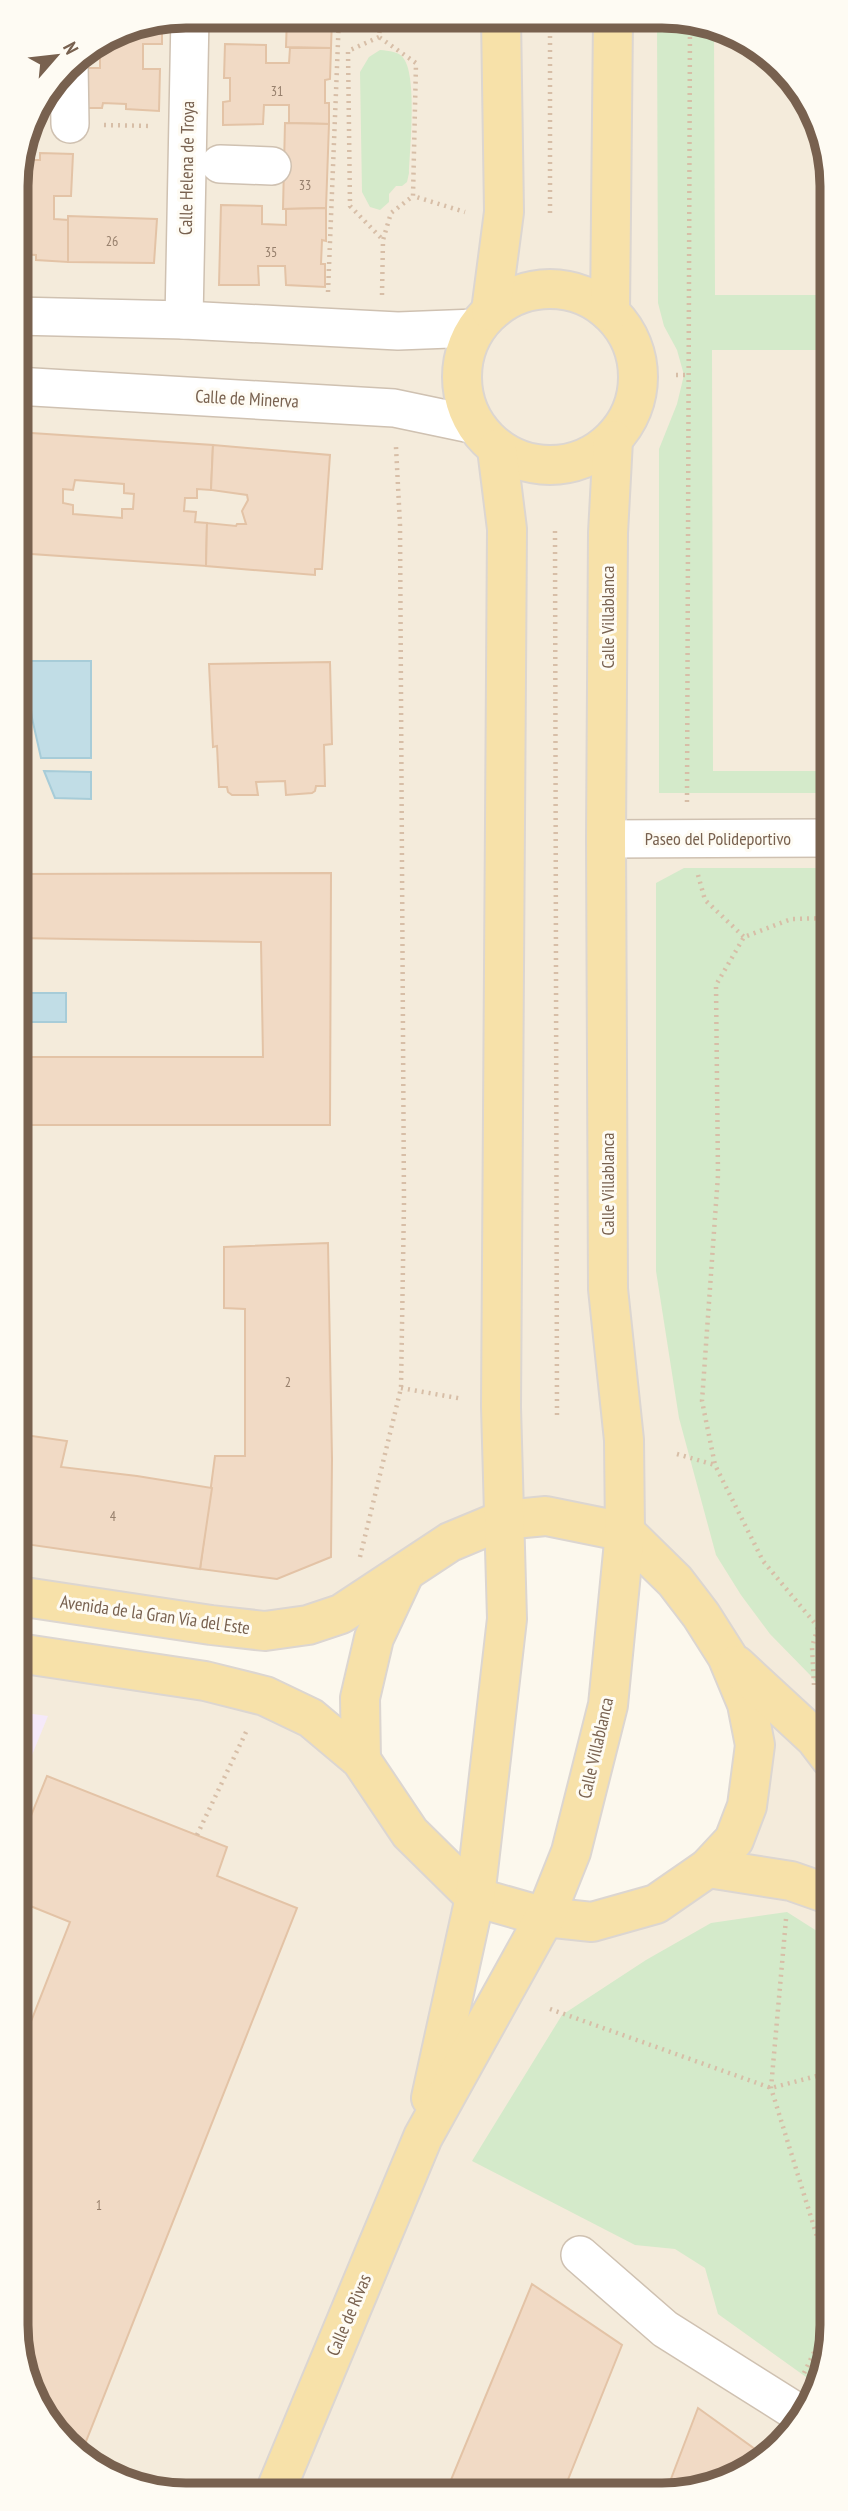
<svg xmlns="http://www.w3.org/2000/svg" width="848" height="2511" font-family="'PT Sans Narrow',sans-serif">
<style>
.residential{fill:#f4ebdb}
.education{fill:#f5e9f9}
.green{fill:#d4eaca}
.water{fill:#c1dde6;stroke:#a7ccd8;stroke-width:2}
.building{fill:#f1dac5;stroke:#e3c3a6;stroke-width:2;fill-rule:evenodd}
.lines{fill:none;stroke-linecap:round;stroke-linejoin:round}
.minor-casing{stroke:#cfc1b1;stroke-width:40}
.major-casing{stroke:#dcd6d1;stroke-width:42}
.path{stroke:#d7bea7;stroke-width:4.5;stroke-dasharray:2 5;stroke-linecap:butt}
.minor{stroke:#fff;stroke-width:37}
.major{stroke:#f7e1a9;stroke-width:38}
.labels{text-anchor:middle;stroke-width:6;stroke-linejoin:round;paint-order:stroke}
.number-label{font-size:14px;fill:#967f6c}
.street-label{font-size:18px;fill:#78614f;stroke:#fefbf3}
.rim{fill:none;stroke:#78614f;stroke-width:9}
</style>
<rect width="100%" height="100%" fill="#fcf8ed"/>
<!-- residential -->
<path class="residential" d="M186,16L695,19L783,66L829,153L832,2335L819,2390L790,2437L747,2472L695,2492H154L66,2446L19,2358L18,1653L311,1718L475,1897L423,2134L545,1917L592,1922L708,1868L755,1745L675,1581L546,1516L308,1625L18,1596L16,175L33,111L74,58L121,29Z"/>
<!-- education -->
<path class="education" d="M18,1712L48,1716L18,1789Z"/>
<!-- green -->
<g class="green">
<path d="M657,19H695L714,29L715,295H829V350H712L713,771H830V793H659V449L677,404L684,375L677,350L664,326L658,303Z"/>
<path d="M380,50C389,51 399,51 404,59C417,78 410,148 409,173L407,182L402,186H396L389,194V202L380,210L370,207L362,192L360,72L369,57Z"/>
<path d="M684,868H830L831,1704L811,1676L770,1634L741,1595L716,1555L679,1418L656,1271V883Z"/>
<path d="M787,1912L831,1940L832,2335L820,2387L718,2314L705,2268L675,2249L635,2245L472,2161L562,2015L646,1960L711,1923Z"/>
</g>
<!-- water -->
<g class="water">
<path d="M25,661H91V758H41L32,718Z"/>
<path d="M44,771L91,772V799L55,798Z"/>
<rect x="17" y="993" width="49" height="29"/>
<path d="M18,1209H23L24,1297H18Z"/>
</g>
<!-- building -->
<g class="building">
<path d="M287,16L332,17L331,48L286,47Z"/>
<path d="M162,21V44H143V69H160L159,111L126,109V104L103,103L102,108H81V68H100V42L121,29Z"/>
<path d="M225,44L266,45V63H289L290,48H331L330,79L325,80V103H329V124L289,123V105H264L263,124L223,125V102L230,101V78H224Z"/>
<path d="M285,123L329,124L326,208L283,209Z"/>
<path d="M40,153L73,154L71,196H54V219L68,220V262L36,260V255L16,254V175L20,160H40Z"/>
<path d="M221,205L262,206V224L286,225V209L326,208V241L322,240L321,264H325V287L286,285L285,266H258L259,285H219Z"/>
<path d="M68,216L157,219L154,263L68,262Z"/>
<path d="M16,432L213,445L211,490L197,489V498H185L184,511L196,512L195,522L207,523L206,566L17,553ZM75,480L124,484V493L134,494L133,509H122V518L73,514V505L63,503V489L73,490Z"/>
<path d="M213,445L330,455L322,569H315V575L206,566L207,523L236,526L237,524H246L242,511L248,500L247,495L211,490Z"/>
<path d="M330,662L332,744L324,745L325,786H316L315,791L312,793L286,795L285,781L256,782L258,795H232L228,792L227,787H219L217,746L213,747L209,664Z"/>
<path d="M331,873L330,1125H17V1057H263L261,942L17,938V874Z"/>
<path d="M328,1243L332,1459L331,1557L277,1579L200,1569L215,1456H245V1309L224,1308V1247Z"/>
<path d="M18,1434L67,1441L61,1467L137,1476L212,1488L200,1569L18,1543Z"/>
<path d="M47,1776L227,1847L217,1876L297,1908L81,2454L66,2446L19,2358V2052L70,1922L18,1901V1848Z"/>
<path d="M532,2284L622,2345L563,2492H446Z"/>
<path d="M698,2408L766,2457L747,2472L695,2492H666Z"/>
</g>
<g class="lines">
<!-- minor casing -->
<g class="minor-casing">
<g id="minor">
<path d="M69,64L70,124"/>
<path d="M220,164L272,166"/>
<path d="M16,316L184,320L398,331L476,328"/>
<path d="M184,320L190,16"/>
<path d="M16,386L394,408L475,425"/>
<path d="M606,839L830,838"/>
<path d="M580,2255L665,2329L803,2416"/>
</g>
</g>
<!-- major casing -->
<g class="major-casing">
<g id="major">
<circle cx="550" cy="377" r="88"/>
<path d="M491,311L504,212L501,18"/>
<path d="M610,312L613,19"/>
<path d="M18,1596L211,1625L265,1631L308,1625L341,1614L450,1542L503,1520L546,1516L625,1532"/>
<path d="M18,1653L205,1681L265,1696L311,1718L361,1760L410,1833L475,1897L545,1917L592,1922L656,1904L708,1868L734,1840L747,1806L755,1745L747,1704L727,1656L701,1615L675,1581L625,1532"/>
<path d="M736,1665L815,1738L831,1759"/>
<path d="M361,1760L360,1698L374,1638L404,1574"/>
<path d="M708,1868L791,1881L831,1895"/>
<path d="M431,2098L475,1897L507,1619L501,1407L507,529L497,449"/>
<path d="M275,2492L423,2137L545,1917L571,1852L608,1705L625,1532L624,1440L608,1289L606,839L608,533L613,440"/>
</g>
</g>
<!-- path -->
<g class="path">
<path d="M381,17L379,37L416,63L413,196L465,212"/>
<path d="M379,37L348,51L350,206L383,240"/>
<path d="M104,125L152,126"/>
<path d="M550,213V18"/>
<path d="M328,292L339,17"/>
<path d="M382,295L383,240L391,213L413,196"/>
<path d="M676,375H689"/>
<path d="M555,531L557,1417"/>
<path d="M687,802L690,19"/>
<path d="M698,875L705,900L744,937"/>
<path d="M830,918L791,919L744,937L716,985L718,1175L702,1401L715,1465L763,1561L818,1627L831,1631"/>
<path d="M401,1388L463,1399"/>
<path d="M677,1454L715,1465"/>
<path d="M360,1557L401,1388L404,1203L400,525L396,447"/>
<path d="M814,1685L812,1647L818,1627"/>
<path d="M197,1835L247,1730"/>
<path d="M786,1919L771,2088L819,2243L832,2304"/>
<path d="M550,2009L771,2088L832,2072"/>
<path d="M819,2243L832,2246"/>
<path d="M804,2373L832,2315"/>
</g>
<!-- minor -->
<use href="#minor" class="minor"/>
<!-- major -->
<use href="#major" class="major"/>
</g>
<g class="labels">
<!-- number labels -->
<g class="number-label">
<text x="277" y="96">31</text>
<text x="305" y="190">33</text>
<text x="112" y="246">26</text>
<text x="271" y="257">35</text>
<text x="288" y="1387">2</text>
<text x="113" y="1521">4</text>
<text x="99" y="2210">1</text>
</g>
<!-- street labels -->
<g class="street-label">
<text transform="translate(187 168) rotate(-89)" y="6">Calle Helena de Troya</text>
<text transform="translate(247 399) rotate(3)" y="6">Calle de Minerva</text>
<text transform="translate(608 617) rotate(-90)" y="6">Calle Villablanca</text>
<text x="718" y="845">Paseo del Polideportivo</text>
<text transform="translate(608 1184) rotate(-90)" y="6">Calle Villablanca</text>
<text transform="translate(155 1615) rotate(8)" y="6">Avenida de la Gran Vía del Este</text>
<text transform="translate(596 1748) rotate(-77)" y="6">Calle Villablanca</text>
<text transform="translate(349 2315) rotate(-67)" y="6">Calle de Rivas</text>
</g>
</g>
<!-- crop -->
<path d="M0 0H848V2511H0ZM186 28H662A158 158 0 0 1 820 186V2325A158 158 0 0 1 662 2483H186A158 158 0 0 1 28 2325V186A158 158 0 0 1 186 28Z" fill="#fefbf3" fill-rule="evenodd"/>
<path class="rim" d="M186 28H662A158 158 0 0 1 820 186V2325A158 158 0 0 1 662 2483H186A158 158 0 0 1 28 2325V186A158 158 0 0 1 186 28Z"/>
<!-- north arrow -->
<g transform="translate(56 56) rotate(62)" stroke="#fefbf3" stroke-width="5" paint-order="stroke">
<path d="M0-5L12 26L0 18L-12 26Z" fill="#78614f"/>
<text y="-10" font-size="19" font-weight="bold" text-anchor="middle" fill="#78614f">N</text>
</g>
</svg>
